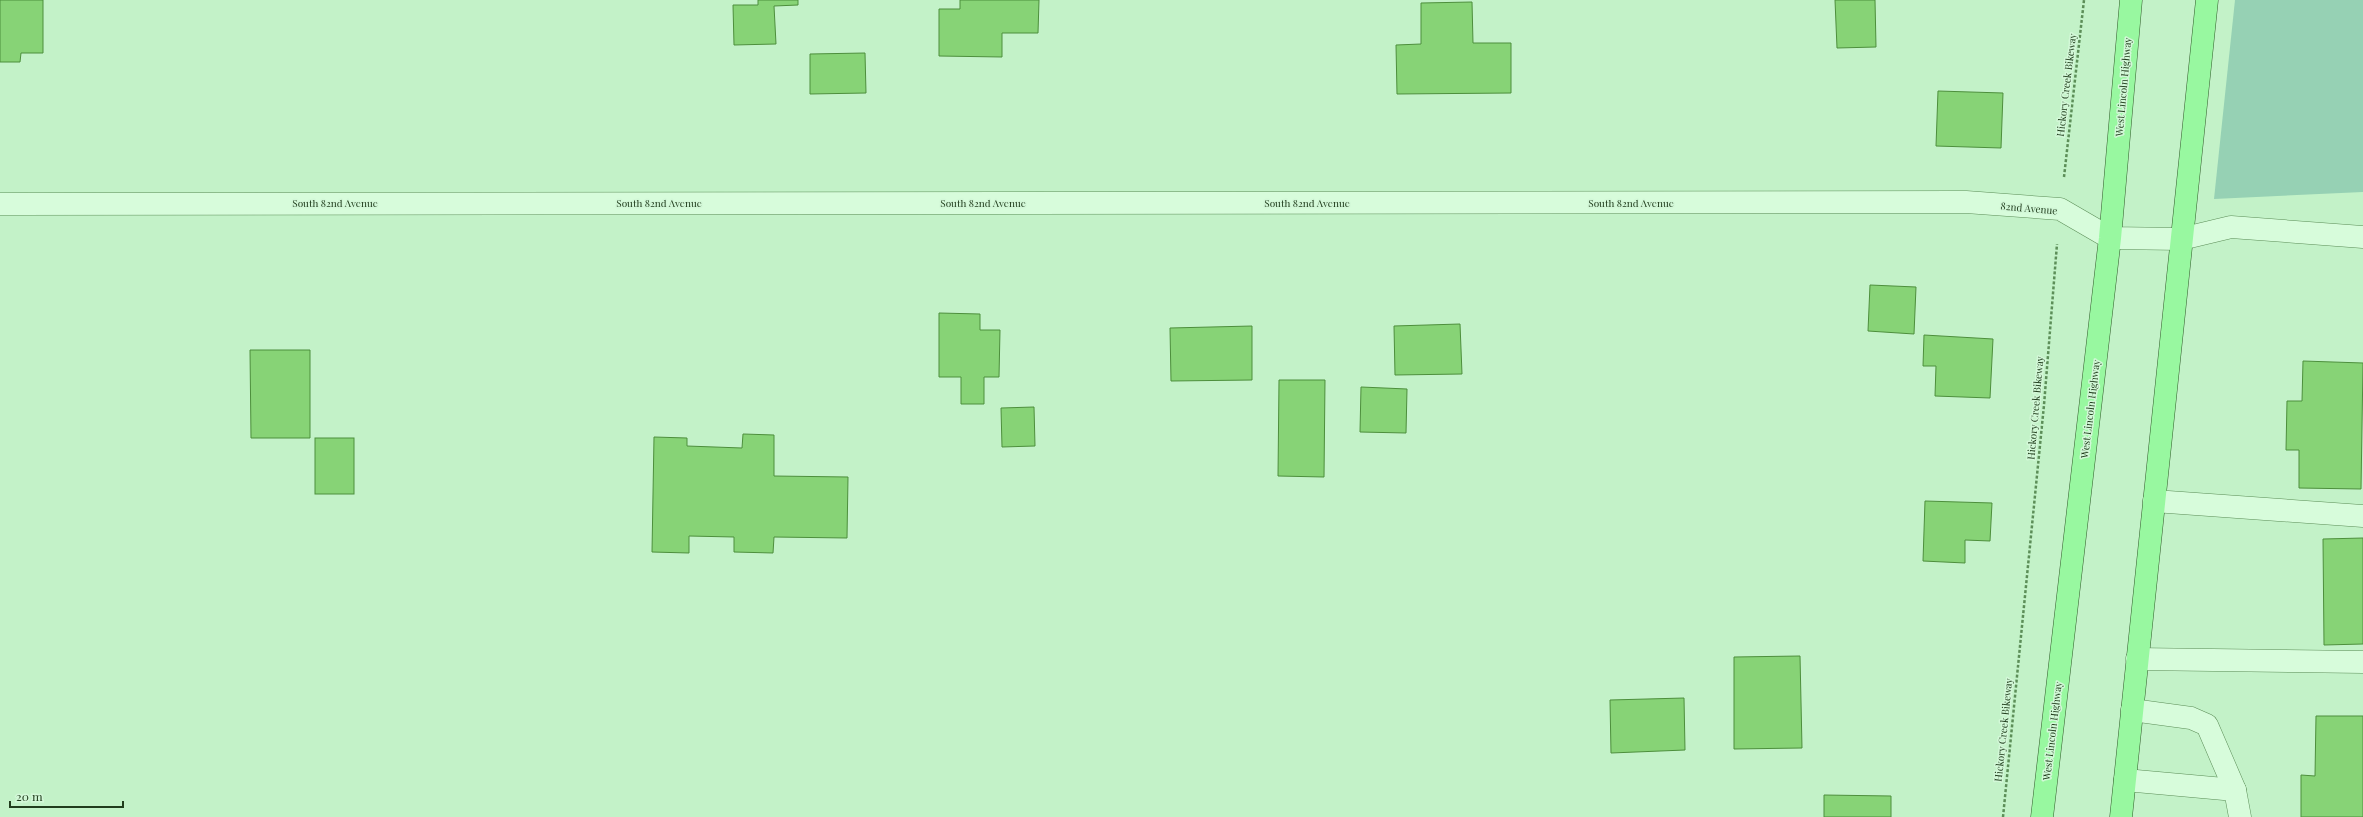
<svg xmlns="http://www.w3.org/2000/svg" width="2363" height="817" font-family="'Playfair Display',serif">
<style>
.green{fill:#96d1b4}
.building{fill:#87d376;stroke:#4d8f3c}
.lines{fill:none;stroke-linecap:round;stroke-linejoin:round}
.minor-casing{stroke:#5c8e58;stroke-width:23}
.major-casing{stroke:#335b2c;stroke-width:23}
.path{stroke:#5c8e58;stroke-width:2.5;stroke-dasharray:3 2;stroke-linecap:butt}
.minor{stroke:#d7fcdb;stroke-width:22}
.major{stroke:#98f8a0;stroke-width:22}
.labels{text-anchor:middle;stroke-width:3;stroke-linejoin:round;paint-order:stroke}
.street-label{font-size:10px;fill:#213d1d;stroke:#d3f8d8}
</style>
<rect width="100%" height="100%" fill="#c3f2c8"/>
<!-- green -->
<path class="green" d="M2235,0H2363V192L2214,199Z"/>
<!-- building -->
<g class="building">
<path d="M0,0H43V53H21L20,62H0Z"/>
<path d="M758,0H798V5L774,6L776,44L734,45L733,5H758Z"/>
<path d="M960,0H1039L1038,33H1002V57L939,56V9H960Z"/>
<path d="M1835,0H1875L1876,47L1837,48Z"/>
<path d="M1472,2L1473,43H1511V93L1397,94L1396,45L1421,44V3Z"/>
<path d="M865,53L866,93L810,94V54Z"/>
<path d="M1938,91L2003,93L2001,148L1936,146Z"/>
<path d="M1870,285L1916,287L1914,334L1868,331Z"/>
<path d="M939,313L980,314V330H1000L999,377H984V404H961V377H939Z"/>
<path d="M1460,324L1462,374L1395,375L1394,326Z"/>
<path d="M1252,326V380L1171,381L1170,328Z"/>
<path d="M1924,335L1993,339L1990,398L1935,396L1936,366H1923Z"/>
<path d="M250,350H310V438H251Z"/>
<path d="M2303,361L2363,363L2361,489L2299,488V450H2286L2287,401H2302Z"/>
<path d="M1279,380H1325L1324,477L1278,476Z"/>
<path d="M1361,387L1407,389L1406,433L1360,432Z"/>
<path d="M1034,407L1035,446L1002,447L1001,408Z"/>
<path d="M743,434L774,435V476L848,477L847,538L774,537L773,553L734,552V537L689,536V553L652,552L654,437L687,438V446L742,448Z"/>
<rect x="315" y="438" width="39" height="56"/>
<path d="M1925,501L1992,503L1990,541L1965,540V563L1923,561Z"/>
<path d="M2363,538V644L2324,645L2323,539Z"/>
<path d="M1800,656L1802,748L1734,749V657Z"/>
<path d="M1684,698L1685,750L1611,753L1610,700Z"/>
<path d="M2316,716H2363V817H2301V775L2315,776Z"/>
<path d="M1824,795L1891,796V817H1824Z"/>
</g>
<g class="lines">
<!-- minor casing -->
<g class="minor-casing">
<g id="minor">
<path d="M0,204L1966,202L2060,209L2110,238L2181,239L2231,227L2363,237"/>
<path d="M2154,501L2363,516"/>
<path d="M2137,659L2363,662"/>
<path d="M2132,710L2191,718L2207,725L2235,790L2240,817"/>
<path d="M2125,780L2235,790"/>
</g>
</g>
<!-- major casing -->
<g class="major-casing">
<g id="major">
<path d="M2042,817L2110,238L2131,0"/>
<path d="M2121,817L2207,0"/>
</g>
</g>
<!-- path -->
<g class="path">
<path d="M2064,177L2084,0"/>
<path d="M2003,817L2044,405L2057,244"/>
</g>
<!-- minor -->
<use href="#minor" class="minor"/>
<!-- major -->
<use href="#major" class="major"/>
</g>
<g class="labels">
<!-- street labels -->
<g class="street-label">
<text transform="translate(2066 85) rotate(-83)" y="4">Hickory Creek Bikeway</text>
<text transform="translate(2123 87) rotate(-85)" y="4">West Lincoln Highway</text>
<text x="335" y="207">South 82nd Avenue</text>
<text x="659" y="207">South 82nd Avenue</text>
<text x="983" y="207">South 82nd Avenue</text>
<text x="1307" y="207">South 82nd Avenue</text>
<text x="1631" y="207">South 82nd Avenue</text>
<text transform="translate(2029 208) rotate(5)" y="4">82nd Avenue</text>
<text transform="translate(2035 408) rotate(-85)" y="4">Hickory Creek Bikeway</text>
<text transform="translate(2090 409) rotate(-83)" y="4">West Lincoln Highway</text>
<text transform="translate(2003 730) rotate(-84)" y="4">Hickory Creek Bikeway</text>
<text transform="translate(2052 731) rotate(-83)" y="4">West Lincoln Highway</text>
</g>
</g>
<!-- scale -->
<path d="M10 801v6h113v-6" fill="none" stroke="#213d1d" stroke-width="2"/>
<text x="16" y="801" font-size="12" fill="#213d1d" stroke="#d3f8d8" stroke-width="3" paint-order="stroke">20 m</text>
</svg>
